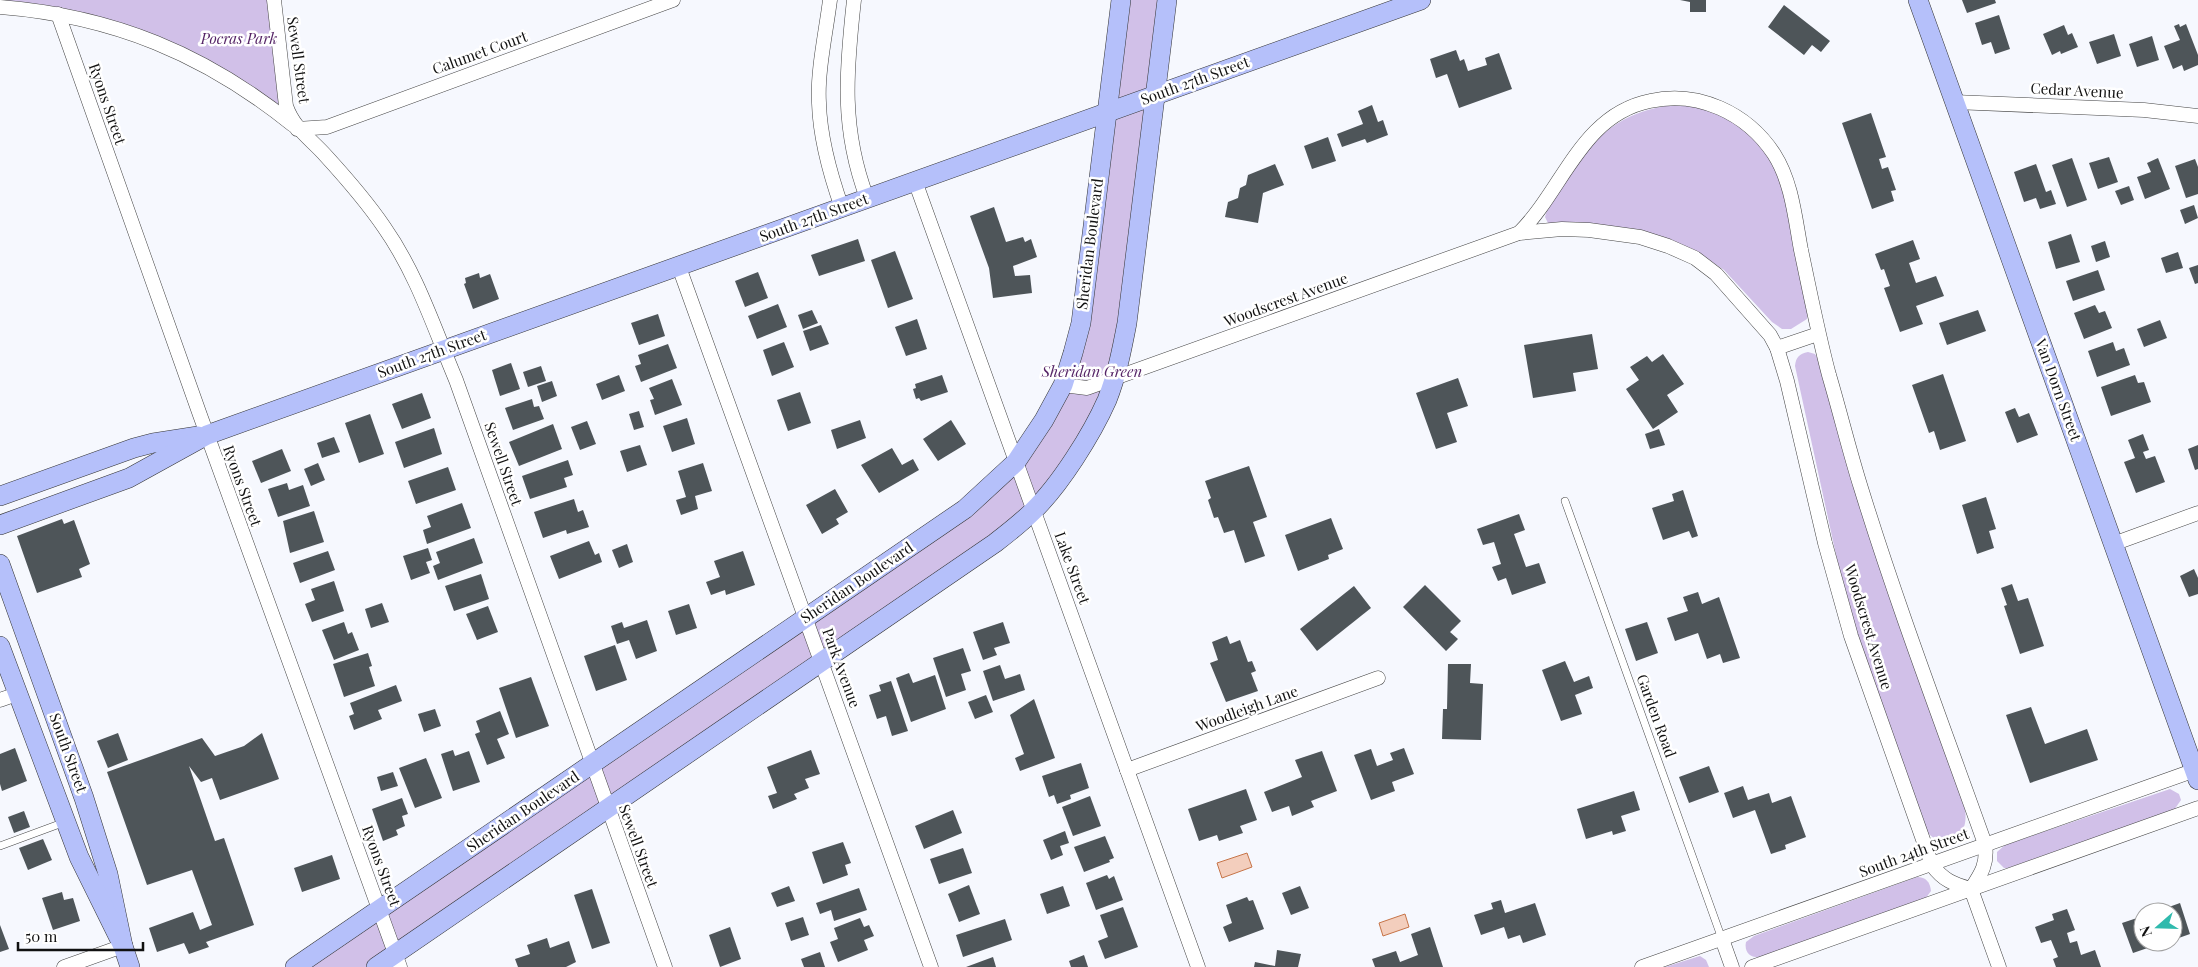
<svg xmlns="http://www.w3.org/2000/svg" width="2198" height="967" font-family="'Playfair Display',serif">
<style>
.green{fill:#d1c0e8}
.water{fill:#f3cebd;stroke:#c67448}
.building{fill:#4e5559}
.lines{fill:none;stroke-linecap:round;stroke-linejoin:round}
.service-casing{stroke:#444;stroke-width:8}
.minor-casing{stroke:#444;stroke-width:15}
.secondary-casing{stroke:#333;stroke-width:20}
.service{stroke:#fff;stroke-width:7}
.minor{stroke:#fff;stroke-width:14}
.secondary{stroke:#b5c0fa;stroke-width:19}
.labels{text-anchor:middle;stroke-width:5;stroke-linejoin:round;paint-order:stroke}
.park-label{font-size:15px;font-style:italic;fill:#552466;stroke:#fff}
.street-label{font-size:15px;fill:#111;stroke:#fff}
</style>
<rect width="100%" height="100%" fill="#f6f8fe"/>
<!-- green -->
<g class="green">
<path d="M0,0H274L290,117L143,37L0,7Z"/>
<path d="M1121,0H1167L1115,379L1034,511L376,967H295L993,485L1063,385Z"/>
<path d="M1679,104L1711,108L1740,124L1762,146L1776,167L1784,188L1808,311L1807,319L1791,329H1782L1772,322L1724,270L1699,253L1548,223L1545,217L1547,210C1586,151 1602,113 1679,104Z"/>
<path d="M1808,352L1815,354L1820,363L1885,582L1965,809C1968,830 1959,843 1936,840L1924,830L1860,652L1843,587L1795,366C1796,357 1799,354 1808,352Z"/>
<path d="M2170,789L2179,794L2181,800L2174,810L2008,868H2004L1997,861V852L2005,845Z"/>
<path d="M1917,877C1926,877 1930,882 1931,891L1925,899L1760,957C1750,958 1744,952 1746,942L1754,936Z"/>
<path d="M1700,956L1706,960L1709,967H1665Z"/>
</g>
<!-- water -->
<g class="water">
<path d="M1247,853L1252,867L1222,878L1217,863Z"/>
<path d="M1405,914L1409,927L1383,936L1379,923Z"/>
</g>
<!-- building -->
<g class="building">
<path d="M1680,0H1706V12H1690V2Z"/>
<path d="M1962,0H1995L1996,3L1967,13Z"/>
<path d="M1784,5L1830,41L1821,52L1812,45L1804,55L1768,27Z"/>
<path d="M1999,15L2010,49L1995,54L1991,42L1982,45L1975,23Z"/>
<path d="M2179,24L2180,27L2186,24L2198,55V65L2184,71L2182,65L2173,69L2164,46L2180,40L2174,26Z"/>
<path d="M2064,25L2068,35L2072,33L2078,47L2061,54L2060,51L2052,55L2043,34Z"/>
<path d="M2114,34L2121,56L2097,64L2089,42Z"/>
<path d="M2152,36L2159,60L2137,67L2129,44Z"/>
<path d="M1456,50L1460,61L1464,59L1468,71L1487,65L1485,58L1499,53L1512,89L1459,108L1447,74L1436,78L1430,59Z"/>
<path d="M1372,105L1378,122L1383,120L1388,135L1367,143L1365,139L1342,147L1337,134L1363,124L1358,111Z"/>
<path d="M1871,113L1886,157L1879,159L1882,169L1888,167L1896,190L1891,191L1894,201L1872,209L1842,123Z"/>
<path d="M1328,137L1336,161L1312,169L1304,146Z"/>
<path d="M2109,157L2118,182L2098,189L2089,163Z"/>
<path d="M2072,158L2087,200L2067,207L2052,165Z"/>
<path d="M2158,158L2170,189L2145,199L2137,177L2151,172L2147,163Z"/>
<path d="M2195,159L2198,167V194L2186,198L2175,166Z"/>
<path d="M1275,164L1284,185L1263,193L1258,223L1225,217L1228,202L1238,198L1240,188L1246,185L1248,175Z"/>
<path d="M2036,164L2046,192L2051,190L2056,204L2040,209L2036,198L2024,202L2014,172Z"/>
<path d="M2129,186L2134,200L2121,205L2115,191Z"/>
<path d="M2194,205L2198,218L2185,224L2180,210Z"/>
<path d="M994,207L1006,242L1023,237L1025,242L1031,239L1037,257L1013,266L1015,276L1030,275L1032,293L993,298L989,268L970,216Z"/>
<path d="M2071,234L2080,262L2056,269L2048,242Z"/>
<path d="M858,239L865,261L819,276L811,255Z"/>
<path d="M1913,240L1920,259L1909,263L1916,283L1936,276L1944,296L1916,306L1923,324L1900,332L1884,288L1890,286L1884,269L1881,270L1875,254Z"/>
<path d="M2105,241L2110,257L2096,262L2091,246Z"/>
<path d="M895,251L913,299L888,308L871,260Z"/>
<path d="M2178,252L2183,268L2166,273L2161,258Z"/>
<path d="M2198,265V283L2195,284L2189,268Z"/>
<path d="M2098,270L2105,290L2073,301L2066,281Z"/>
<path d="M758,272L768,298L745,307L735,281Z"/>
<path d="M479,273L480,278L490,274L499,299L473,309L464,284L466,283L465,278Z"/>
<path d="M778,304L787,327L757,339L748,316Z"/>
<path d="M2095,305L2099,313L2105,311L2112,328L2084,339L2074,313Z"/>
<path d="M812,310L818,323L803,329L798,315Z"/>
<path d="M1978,310L1986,331L1947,345L1939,323Z"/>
<path d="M658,314L665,336L639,345L631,323Z"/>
<path d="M917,319L927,349L906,356L895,327Z"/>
<path d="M2160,320L2167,338L2144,347L2137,329Z"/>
<path d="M821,325L829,344L810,351L803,331Z"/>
<path d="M1592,334L1598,369L1573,373L1576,391L1533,398L1524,345Z"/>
<path d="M784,342L794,367L772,376L763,350Z"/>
<path d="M2113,342L2116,351L2124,348L2130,365L2097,377L2088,351Z"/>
<path d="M668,344L677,368L641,382L635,366L641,364L638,355Z"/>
<path d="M1663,354L1684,384L1667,395L1678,412L1653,429L1626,389L1639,380L1630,367L1647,356L1652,362Z"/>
<path d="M511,363L520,389L500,396L492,370Z"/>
<path d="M541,366L546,381L528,387L523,372Z"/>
<path d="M1943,374L1966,441L1940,450L1934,431L1929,433L1912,385Z"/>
<path d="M619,375L625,391L602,400L596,384Z"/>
<path d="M942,375L948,392L921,401L919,398L916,399L913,389L916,388L915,384Z"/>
<path d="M2135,375L2138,383L2144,382L2151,402L2111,416L2101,387Z"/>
<path d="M1458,378L1468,406L1447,413L1457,442L1436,449L1416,393Z"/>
<path d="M672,379L682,405L655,415L650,400L654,399L649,388Z"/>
<path d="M552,381L557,396L542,402L537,386Z"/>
<path d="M800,392L811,423L788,431L777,400Z"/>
<path d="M422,393L431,418L402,429L392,404Z"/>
<path d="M532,399L534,407L539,406L544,419L513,430L505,408Z"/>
<path d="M2015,408L2019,417L2029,413L2038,435L2017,443L2005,412Z"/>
<path d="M639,411L644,427L634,430L629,414Z"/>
<path d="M370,414L384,454L359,463L345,423Z"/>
<path d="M687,418L695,444L672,452L663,426Z"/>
<path d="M860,420L866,438L837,449L831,430Z"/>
<path d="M951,420L966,444L938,461L923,439Z"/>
<path d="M587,421L596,444L580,450L571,427Z"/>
<path d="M553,424L562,449L519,466L509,442Z"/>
<path d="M434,428L442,454L404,468L395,442Z"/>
<path d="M1659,429L1665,445L1650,449L1645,434Z"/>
<path d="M2143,434L2149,450L2143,452L2146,459L2155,456L2165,482L2136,493L2124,462L2135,458L2128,440Z"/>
<path d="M334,437L340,452L322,458L317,443Z"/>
<path d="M640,445L647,465L627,472L620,451Z"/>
<path d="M2198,445V469L2195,470L2188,449Z"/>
<path d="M892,448L902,465L913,459L919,470L879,493L861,465Z"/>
<path d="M282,449L291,471L261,483L252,461Z"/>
<path d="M568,460L573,475L564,478L567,487L530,499L522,476Z"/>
<path d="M318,463L325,480L311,486L304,469Z"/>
<path d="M703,463L712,491L695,496L698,509L681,515L676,500L686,497L678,471Z"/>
<path d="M1249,466L1267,517L1253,522L1265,556L1245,563L1234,530L1224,533L1218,517L1214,518L1208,500L1211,498L1205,481Z"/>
<path d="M448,467L456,490L416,504L408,481Z"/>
<path d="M287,483L289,490L303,485L310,506L278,517L268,489Z"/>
<path d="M835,489L848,512L836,519L839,524L822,534L806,505Z"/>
<path d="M1683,490L1698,536L1692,538L1689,531L1663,540L1652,508L1674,501L1672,494Z"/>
<path d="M1986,497L1996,529L1989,531L1994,548L1977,554L1962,505Z"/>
<path d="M574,499L578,512L583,510L589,527L567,534L566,530L543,538L534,512Z"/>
<path d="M462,503L471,528L427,544L423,530L431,527L427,516Z"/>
<path d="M314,511L324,542L290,553L283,521Z"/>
<path d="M1519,514L1525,530L1514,534L1526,567L1539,563L1546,583L1512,595L1506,578L1498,581L1492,567L1501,564L1494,542L1483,545L1477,529Z"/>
<path d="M1331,518L1343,549L1328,555L1329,559L1298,571L1285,535Z"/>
<path d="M62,519L64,524L74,520L90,564L79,569L82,577L37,593L17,536Z"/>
<path d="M474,538L483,563L438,580L433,566L440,563L436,552Z"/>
<path d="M589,541L595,555L599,553L602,562L559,579L550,556Z"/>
<path d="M627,544L633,562L619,568L612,550Z"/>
<path d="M428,548L432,560L426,562L430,573L411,580L403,556Z"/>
<path d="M328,551L335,570L300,583L293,563Z"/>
<path d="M743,551L755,585L726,595L725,590L711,595L706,582L720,577L714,561Z"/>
<path d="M2194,569L2198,578V594L2189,597L2180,576Z"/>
<path d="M481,574L489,599L454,611L445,586Z"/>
<path d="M334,581L344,611L312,622L305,604L315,600L311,589Z"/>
<path d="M2012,584L2018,601L2028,598L2044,646L2020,654L2004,606L2007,605L2001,588Z"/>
<path d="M1425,585L1461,621L1450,632L1458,639L1446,651L1403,607Z"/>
<path d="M1354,586L1371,608L1317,651L1300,629Z"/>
<path d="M1698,592L1702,604L1719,597L1740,658L1723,663L1720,654L1707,659L1698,633L1675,641L1667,618L1688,611L1683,597Z"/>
<path d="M382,603L389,622L371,628L365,609Z"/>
<path d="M689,604L697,628L676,635L668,611Z"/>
<path d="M488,606L498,632L477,640L466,614Z"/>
<path d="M647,620L657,651L636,659L629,640L617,644L611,626L622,622L624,628Z"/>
<path d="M344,622L348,634L352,632L359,650L334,660L322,630Z"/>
<path d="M1003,622L1010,643L994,648L997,655L983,660L973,632Z"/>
<path d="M1647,622L1658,653L1636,661L1625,629Z"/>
<path d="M1227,636L1230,644L1240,640L1248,662L1252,661L1256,671L1251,673L1258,691L1226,702L1210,663L1218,660L1212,642Z"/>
<path d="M615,645L627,680L596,691L584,656Z"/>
<path d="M963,648L971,671L961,674L966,690L946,697L933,658Z"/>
<path d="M368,653L372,666L369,667L375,686L344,697L333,664Z"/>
<path d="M1565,661L1574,682L1589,676L1593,688L1575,695L1582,714L1561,721L1542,670Z"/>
<path d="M1448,664H1471L1470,683L1483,684L1481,740L1442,739L1443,709H1447Z"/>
<path d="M1000,665L1005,679L1020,674L1025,690L993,701L983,671Z"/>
<path d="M909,673L913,683L935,675L946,709L911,722L896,678Z"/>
<path d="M531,677L549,726L516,738L499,688Z"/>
<path d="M891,681L908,731L892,736L886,716L877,719L869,695L881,691L879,685Z"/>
<path d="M396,685L402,701L378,710L382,719L354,730L349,716L354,714L350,703Z"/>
<path d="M986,695L993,712L975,719L968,702Z"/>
<path d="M1034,699L1055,758L1020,771L1015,758L1024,754L1010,715Z"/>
<path d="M2031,707L2045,744L2087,729L2098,760L2030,783L2006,715Z"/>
<path d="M435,709L441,726L424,732L418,714Z"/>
<path d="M500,711L509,734L497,739L505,758L487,765L475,734L480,732L476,721Z"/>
<path d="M118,733L128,760L108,768L97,741Z"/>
<path d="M262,733L279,779L220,800L212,778L201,782L189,766L215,841L224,838L254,925L206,942L209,947L189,954L184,943L157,952L149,928L193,912L200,930L212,925L192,870L147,885L107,772L202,738L215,756L244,746Z"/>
<path d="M15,748L27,781L2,791L0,784V754Z"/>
<path d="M1404,748L1414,774L1392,782L1395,791L1371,800L1354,755L1371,749L1377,766L1393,760L1390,753Z"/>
<path d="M453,750L455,756L469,751L480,782L453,791L441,754Z"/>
<path d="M811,750L820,774L805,779L809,788L794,794L797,799L773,809L768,796L777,793L767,767Z"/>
<path d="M1322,751L1337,791L1311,801L1314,807L1292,816L1289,806L1272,812L1264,792L1302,777L1295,760Z"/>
<path d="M426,758L442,798L415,808L399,768Z"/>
<path d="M1081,763L1089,788L1070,795L1071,799L1057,804L1054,795L1049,797L1042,776Z"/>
<path d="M1709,766L1719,792L1689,803L1679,777Z"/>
<path d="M393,772L398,786L381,791L377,777Z"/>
<path d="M1743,786L1748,800L1769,793L1772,803L1791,796L1806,837L1785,845L1786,849L1771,854L1755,810L1733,818L1724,793Z"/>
<path d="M1246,789L1257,820L1240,826L1243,833L1219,841L1217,835L1199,841L1188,809Z"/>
<path d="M1634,791L1640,810L1621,816L1626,831L1613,835L1612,831L1586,839L1577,809Z"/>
<path d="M1090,796L1101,826L1073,836L1062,807Z"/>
<path d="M402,798L408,814L402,816L405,826L396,830L398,835L383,841L372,809Z"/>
<path d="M953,810L962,833L924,849L915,826Z"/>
<path d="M24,811L30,827L14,833L8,817Z"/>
<path d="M1065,831L1069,843L1060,846L1063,855L1051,860L1043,840Z"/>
<path d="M1105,836L1114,858L1109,860L1110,862L1084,872L1074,847Z"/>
<path d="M43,839L52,860L28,870L19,848Z"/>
<path d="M843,842L851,863L845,865L848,875L823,884L812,852Z"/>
<path d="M963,848L972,873L939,884L930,859Z"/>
<path d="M332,855L340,879L302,892L294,868Z"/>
<path d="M1107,875L1109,879L1114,876L1123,900L1096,910L1086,883Z"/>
<path d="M969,885L980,914L959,922L948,894Z"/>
<path d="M789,886L795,901L777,907L771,893Z"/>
<path d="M1063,886L1070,906L1047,914L1040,894Z"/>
<path d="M1300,886L1309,908L1291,915L1282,893Z"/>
<path d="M859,888L867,910L834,921L831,910L820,914L816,903Z"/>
<path d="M592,889L610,943L592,949L574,895Z"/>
<path d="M62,892L64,900L73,898L80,921L53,930L42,898Z"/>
<path d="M1247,897L1249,901L1253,900L1264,929L1229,942L1223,927L1232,923L1226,905Z"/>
<path d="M1501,900L1505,913L1535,903L1546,935L1523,943L1520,935L1508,939L1504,927L1481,935L1474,915L1493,909L1491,903Z"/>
<path d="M2180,903L2190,934L2173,940V912H2155Z"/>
<path d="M1123,907L1138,947L1105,959L1098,941L1108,937L1100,915Z"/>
<path d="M2067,909L2075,930L2067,933L2070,943L2077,941L2081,955L2095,950L2101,967H2056L2053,959L2058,957L2051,940L2041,943L2035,927L2054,920L2052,914Z"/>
<path d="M2143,916V942H2165L2133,953L2122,923Z"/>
<path d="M803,917L809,935L791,941L785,923Z"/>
<path d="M860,918L864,927L869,925L874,936L864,940L868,950L838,962L830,942L838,939L834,928Z"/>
<path d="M1005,919L1012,940L963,957L956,935Z"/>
<path d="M0,925L9,949L0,952Z"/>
<path d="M730,927L741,959L720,967L709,935Z"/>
<path d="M1430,927L1443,967H1375L1372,959L1396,951L1400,962L1418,955L1411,934Z"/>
<path d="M547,938L550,948L569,941L576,962L566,967H518L515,959L530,954L527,945Z"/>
<path d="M1277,950L1301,954L1298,967H1254L1255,962L1275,966Z"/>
<path d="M820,952L825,967H804L801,959Z"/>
<path d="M1084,955L1088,967H1071L1069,961Z"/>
<path d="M993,957L996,967H966Z"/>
</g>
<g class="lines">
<!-- service casing -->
<g class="service-casing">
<g id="service">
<path d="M1565,501L1722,939"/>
<path d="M0,846L65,822"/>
</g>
</g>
<!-- minor casing -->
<g class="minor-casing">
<g id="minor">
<path d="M274,0L286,106C294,129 311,139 326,156C347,179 367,202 384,227C417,274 434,328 456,380L665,967"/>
<path d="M830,0C826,32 817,72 819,103C820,139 830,174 842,208"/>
<path d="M854,0C846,72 841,129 867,198"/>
<path d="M0,7C113,16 205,54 293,125"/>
<path d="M58,14L200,415L400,967"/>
<path d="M1954,102L2144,110L2198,116"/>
<path d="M297,129L327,127L673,0"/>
<path d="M915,181L1198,967"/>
<path d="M1519,233C1563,190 1581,115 1650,101C1698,90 1747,113 1774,154C1792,182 1795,218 1801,250C1810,292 1818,334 1829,375C1840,412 1849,450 1861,488C1898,608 1943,726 1985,844C1988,864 1981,874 1971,889"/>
<path d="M679,267L931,967"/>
<path d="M1777,348L1818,334"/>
<path d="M1063,385L1087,388L1519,233L1562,229L1589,230L1640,237L1668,246L1695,258L1716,274L1770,335L1777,348L1787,381L1825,543L1851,636L1932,865C1943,880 1953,884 1971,889"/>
<path d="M2113,544L2198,513"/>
<path d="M0,700L17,694"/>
<path d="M1127,770L1378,678"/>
<path d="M1971,889L1999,967"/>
<path d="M1722,939L1732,967"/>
<path d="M64,967L123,946"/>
<path d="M1642,967L2198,769"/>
<path d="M1752,967L2198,808"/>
</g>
</g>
<!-- secondary casing -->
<g class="secondary-casing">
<g id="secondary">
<path d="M1918,0L2198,780"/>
<path d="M0,496L134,448L153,443L198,436"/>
<path d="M0,525L129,478L207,435L1421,0"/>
<path d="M0,564L84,798L108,874L123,946"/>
<path d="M0,646L79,857L123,946L130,967"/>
<path d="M295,967L965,509L1016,462L1044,420L1063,385L1073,353L1081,323L1121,0"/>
<path d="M376,967L995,543C1008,533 1021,523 1033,511C1060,485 1092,434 1107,400C1117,375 1122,349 1127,323L1167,0"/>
</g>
</g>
<!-- service -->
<use href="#service" class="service"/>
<!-- minor -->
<use href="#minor" class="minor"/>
<!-- secondary -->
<use href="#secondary" class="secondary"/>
</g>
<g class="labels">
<!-- park labels -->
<g class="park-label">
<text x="239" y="44">Pocras Park</text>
<text x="1092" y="377">Sheridan Green</text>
</g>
<!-- street labels -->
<g class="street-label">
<text transform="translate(480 53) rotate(-20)" y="5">Calumet Court</text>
<text transform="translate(298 60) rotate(82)" y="5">Sewell Street</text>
<text transform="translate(1195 81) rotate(-20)" y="5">South 27th Street</text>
<text transform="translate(2077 91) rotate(3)" y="5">Cedar Avenue</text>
<text transform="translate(107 104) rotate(71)" y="5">Ryons Street</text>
<text transform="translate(814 218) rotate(-20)" y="5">South 27th Street</text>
<text transform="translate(1090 244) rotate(-83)" y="5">Sheridan Boulevard</text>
<text transform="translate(1286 300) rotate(-20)" y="5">Woodscrest Avenue</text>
<text transform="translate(432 354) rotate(-20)" y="5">South 27th Street</text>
<text transform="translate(2058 390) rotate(70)" y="5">Van Dorn Street</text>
<text transform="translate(503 464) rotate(71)" y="5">Sewell Street</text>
<text transform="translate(242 486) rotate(70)" y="5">Ryons Street</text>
<text transform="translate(1072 568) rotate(70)" y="5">Lake Street</text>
<text transform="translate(857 583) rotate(-34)" y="5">Sheridan Boulevard</text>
<text transform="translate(1868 627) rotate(73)" y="5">Woodscrest Avenue</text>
<text transform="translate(841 668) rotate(70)" y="5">Park Avenue</text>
<text transform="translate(1247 709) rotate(-20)" y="5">Woodleigh Lane</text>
<text transform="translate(1656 716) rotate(70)" y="5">Garden Road</text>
<text transform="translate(68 753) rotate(70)" y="5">South Street</text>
<text transform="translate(523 812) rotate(-34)" y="5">Sheridan Boulevard</text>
<text transform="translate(638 846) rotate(70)" y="5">Sewell Street</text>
<text transform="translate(1914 853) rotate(-20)" y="5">South 24th Street</text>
<text transform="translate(381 866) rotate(70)" y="5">Ryons Street</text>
</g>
</g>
<!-- north arrow -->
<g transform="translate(2158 927) rotate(250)"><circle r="24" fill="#ffffff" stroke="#a0a0a0"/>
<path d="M0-4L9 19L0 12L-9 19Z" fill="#2fbaad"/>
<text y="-8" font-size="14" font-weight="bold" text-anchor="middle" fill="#111111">N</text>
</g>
<!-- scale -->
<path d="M18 942v8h125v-8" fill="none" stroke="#111111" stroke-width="2.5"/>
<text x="25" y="942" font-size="15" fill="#111111" stroke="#ffffff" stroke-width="4" paint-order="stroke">50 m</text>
</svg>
